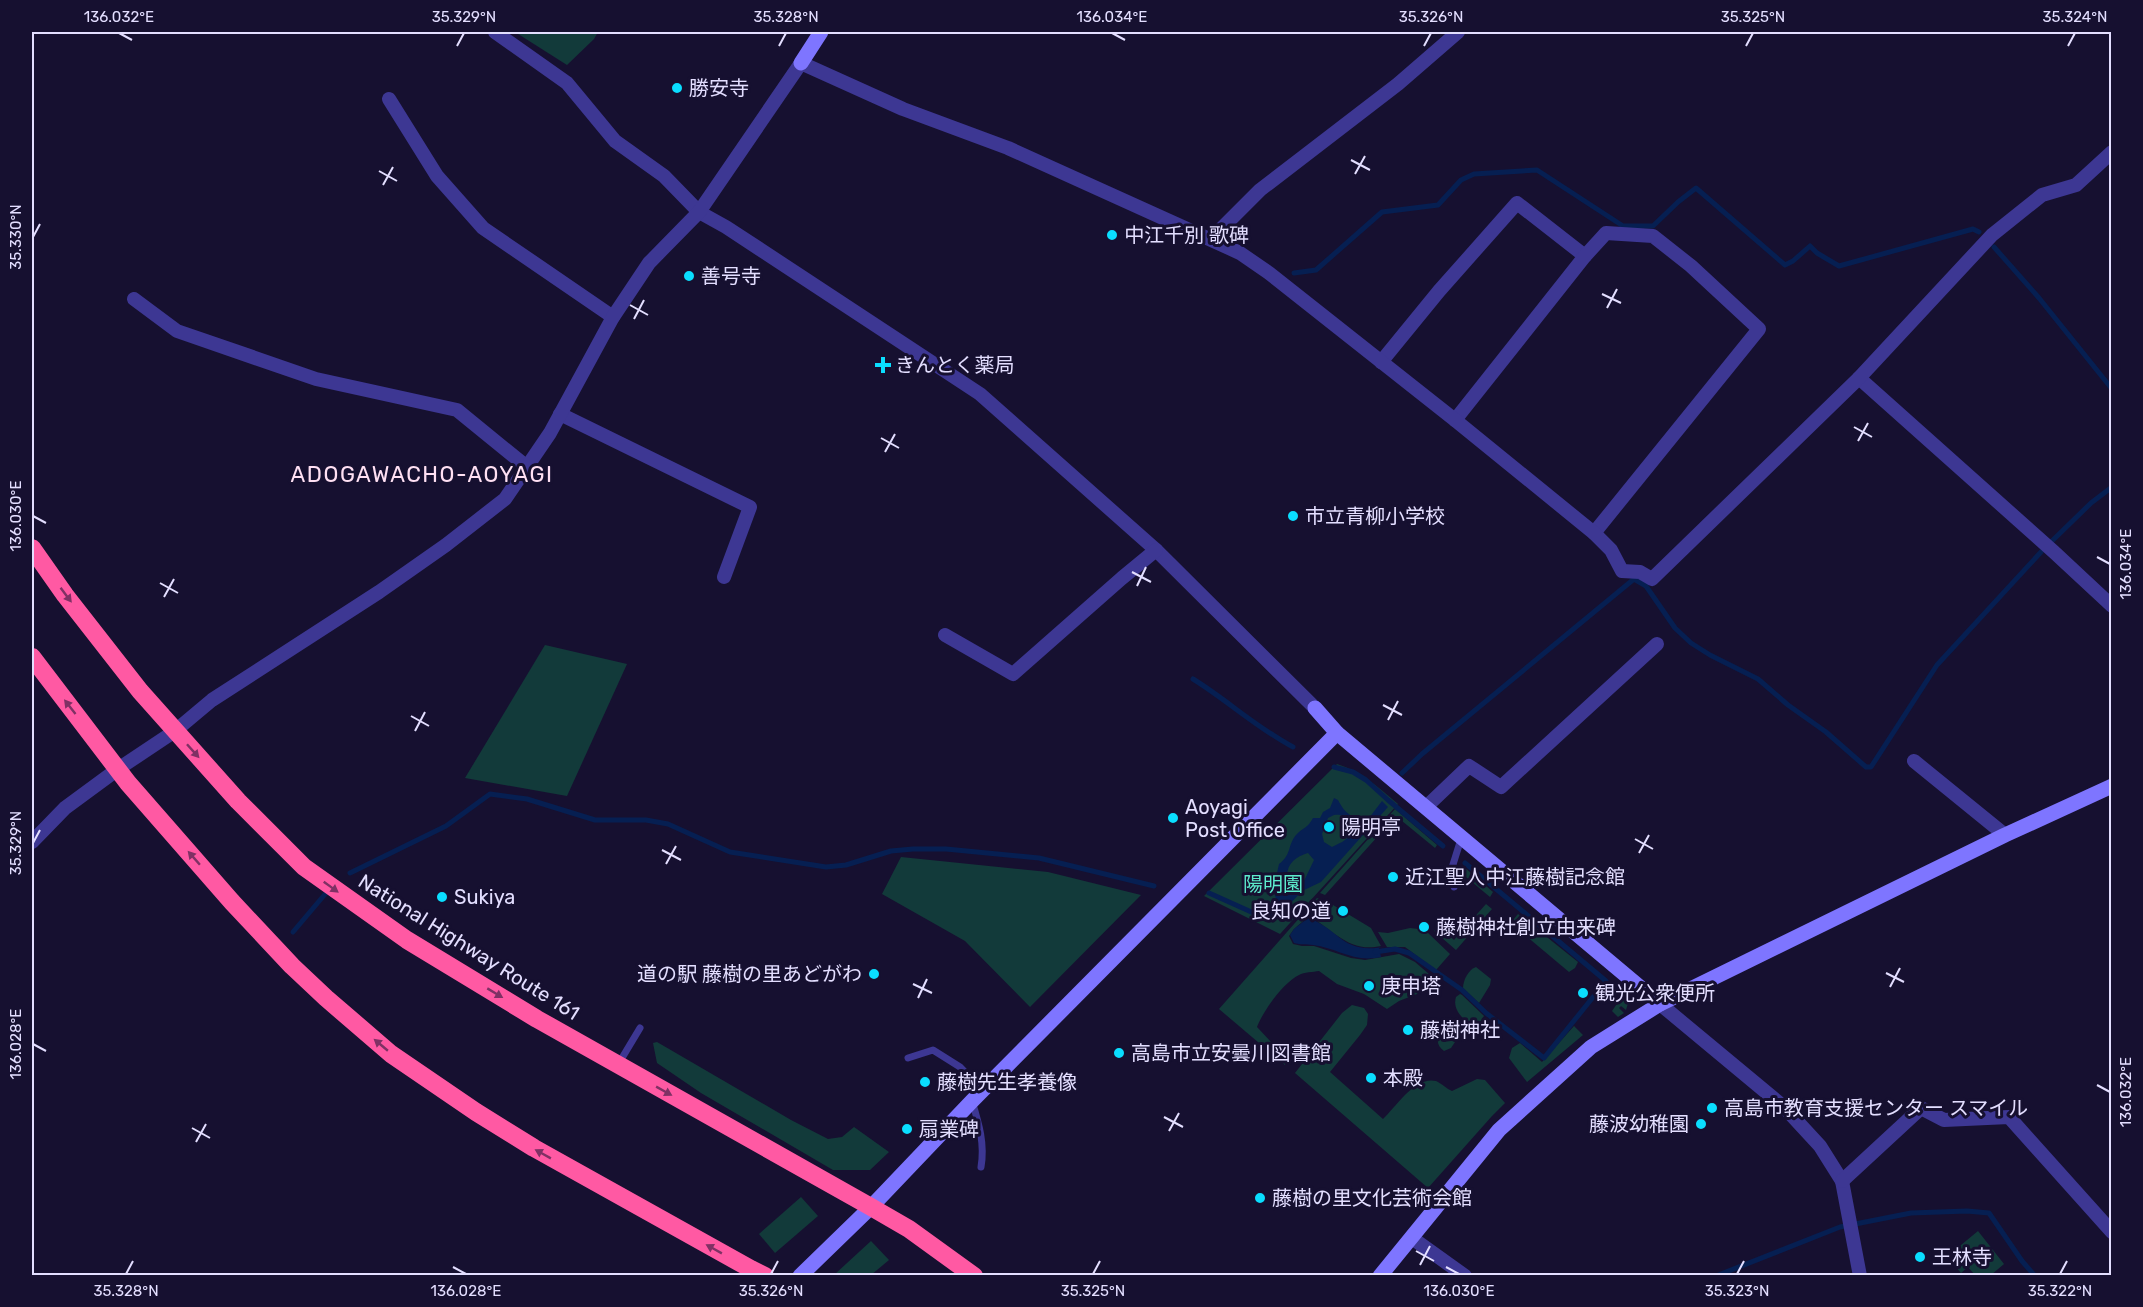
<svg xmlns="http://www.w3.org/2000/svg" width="2143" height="1307" font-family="Rubik,'Noto Sans JP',sans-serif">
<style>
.green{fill:#123a3a}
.water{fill:#061f52;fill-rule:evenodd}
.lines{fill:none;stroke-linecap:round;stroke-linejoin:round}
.stream{stroke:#061f52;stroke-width:5}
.lane{stroke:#3d3793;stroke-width:7}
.street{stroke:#3d3793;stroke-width:14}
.secondary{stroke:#7e75ff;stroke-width:15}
.highway{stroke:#ff59a3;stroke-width:18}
.oneway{fill:#7f3164}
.ticks{fill:none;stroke:#e3deff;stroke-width:2}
.poi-dot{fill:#0adeff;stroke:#161030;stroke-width:2}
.labels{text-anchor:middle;stroke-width:6;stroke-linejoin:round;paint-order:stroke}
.poi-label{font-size:20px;fill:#e3deff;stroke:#161030;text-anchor:start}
.park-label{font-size:20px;fill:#5deccd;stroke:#161030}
.street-label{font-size:20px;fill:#e3deff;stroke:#161030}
.quarter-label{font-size:22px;letter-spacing:1.5px;fill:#ffe0f3;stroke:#161030}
.neatline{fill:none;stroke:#e3deff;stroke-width:2}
.ticks-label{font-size:15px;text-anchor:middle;fill:#e3deff}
</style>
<rect width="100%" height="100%" fill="#161030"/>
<!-- green -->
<g class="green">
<path d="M515,32H598L594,39L567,65Z"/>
<path d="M545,645L627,664L567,796L465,778Z"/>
<path d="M1337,764C1362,772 1378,787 1398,804L1280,934L1204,896Z"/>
<path d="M1395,809L1437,845L1435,848L1396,816L1325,895L1320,893Z"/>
<path d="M901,857L1048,872L1141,895L1030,1007L965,941L882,894Z"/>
<path d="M1464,867L1493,892L1490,897L1460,872Z"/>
<path d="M1317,898L1333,905L1371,928L1381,946C1349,953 1335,931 1309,916L1294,929L1289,936L1293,944L1302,946H1314L1351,958L1365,960L1399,954L1415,962L1429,974L1417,994L1399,1001L1387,1009L1364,994L1337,984L1319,971C1313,972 1304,972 1299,975C1283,983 1263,1011 1257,1027L1288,1060L1285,1065L1219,1009Z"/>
<path d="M1486,904L1492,909L1456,950L1434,931L1438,926L1454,940Z"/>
<path d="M1518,914L1578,962L1575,968L1569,972L1513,925V920Z"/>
<path d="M1410,928L1418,929L1424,934L1428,933L1450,954L1436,970L1405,947H1387L1378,932L1388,933Z"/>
<path d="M1476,967L1491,979L1490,985L1479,1003L1463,988C1463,980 1469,969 1476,967Z"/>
<path d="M1620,988L1630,997L1626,1010L1621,1006L1619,1008L1624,1013L1618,1017L1612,1011L1621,998L1617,992Z"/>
<path d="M1460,994L1462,995L1484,1016L1478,1025L1473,1027C1464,1020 1452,1010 1456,997Z"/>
<path d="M1352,1005L1364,1008L1368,1014L1367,1025L1360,1035L1330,1072L1383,1119C1396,1107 1415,1076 1436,1081C1441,1083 1447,1089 1452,1091L1477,1079L1485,1080L1505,1103L1492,1116L1428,1188L1295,1073L1342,1013Z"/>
<path d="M1574,1026L1583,1035L1527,1082L1509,1058L1512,1048L1520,1043L1542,1062Z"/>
<path d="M1448,1027L1456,1031L1457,1039L1451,1048L1444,1051C1435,1044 1437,1038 1442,1029Z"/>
<path d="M657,1042L791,1120L828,1139L842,1137L854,1127L889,1152L870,1170H833L701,1093L657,1063L653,1043Z"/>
<path d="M801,1197L818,1216L775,1253L759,1234Z"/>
<path d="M1978,1231L2004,1264L1991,1275H1975L1968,1267L1961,1273L1951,1261L1959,1255L1955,1250Z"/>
<path d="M871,1241L889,1260L871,1275H834Z"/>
</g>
<!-- water -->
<g class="water">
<path d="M1334,798L1338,800C1346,815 1351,818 1369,818L1382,801L1388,807L1321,882L1302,891L1275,920L1267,914L1277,902L1270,879L1277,873L1279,864C1292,854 1287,846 1296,835C1302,828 1308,828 1313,818H1320L1323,812L1330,808ZM1334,815C1342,814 1343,816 1347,821C1357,836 1345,841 1332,847L1324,842L1322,834L1328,818ZM1308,853L1314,860L1304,881L1294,886L1289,884C1283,868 1293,857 1308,853Z"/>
<path d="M1308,918C1340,929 1341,954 1383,947L1379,948L1381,957C1353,963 1338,948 1313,945C1306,944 1301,945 1294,943L1290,935L1294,929Z"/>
</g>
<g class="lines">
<!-- stream -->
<g class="stream">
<path d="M1994,247L2039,298L2112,389"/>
<path d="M1294,273L1316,270L1382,212L1438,205L1461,180L1474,174L1537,170L1623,226H1653L1678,202L1696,188L1785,265L1793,261L1810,246L1817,253L1839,266L1973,229L1979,232"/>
<path d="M2052,541L2091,503L2112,487"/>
<path d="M1193,679C1227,700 1257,728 1293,747"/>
<path d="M1334,767L1353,772L1366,780L1388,800L1443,846"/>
<path d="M1402,773L1422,754L1634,579L1646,586L1675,628L1691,643L1710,655L1758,679L1788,705L1826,732L1866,767H1871L1937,665L2041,552"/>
<path d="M350,873L446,826L490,794L527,799L595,820H646L668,824L730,852L826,867L846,865L891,851L913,849H946L1039,858L1154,886"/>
<path d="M1209,893L1267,919L1274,914"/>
<path d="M293,932L326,893"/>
<path d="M1375,952L1395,949L1409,953L1462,990L1486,1013L1544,1058L1606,981L1465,863"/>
<path d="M1716,1276L1840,1227L1911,1213L1967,1211L1989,1213L2022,1261L2035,1276"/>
</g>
<!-- lane -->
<g class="lane">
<path d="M1454,887L1450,874L1461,839"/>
<path d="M908,1058L933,1050L960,1067L983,1091"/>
<path d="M619,1063L640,1028"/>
<path d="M972,1101C979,1124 985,1144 981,1167"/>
</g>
<!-- street -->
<g class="street">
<path d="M495,32L567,83L615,141L664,176L699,212L726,227L980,394L1156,550L1315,708"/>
<path d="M389,99L437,176L483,228L613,317"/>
<path d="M1211,239L1260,190L1398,84L1458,32"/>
<path d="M134,299L177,331L316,379L457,410L527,467"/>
<path d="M1381,362L1439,291L1517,203L1585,256"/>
<path d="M1859,378L2054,552L2112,606"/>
<path d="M560,414L750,507L724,577"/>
<path d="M1455,420L1585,256L1606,233L1653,236L1691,266L1759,329L1594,533"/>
<path d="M945,635L1013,674L1122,578L1156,550"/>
<path d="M1914,761L2005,835"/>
<path d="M1426,807L1469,766L1501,787L1657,644"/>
<path d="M32,842L65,808L118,769L175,731L212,700L379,592L446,545L505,499L550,433L613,317L649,263L699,212L801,63L903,109L1008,148L1240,253L1269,273L1455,420L1594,533L1611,550L1622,571L1640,572L1652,579L1859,378L1992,235L2042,195L2076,185L2112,152"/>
<path d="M1660,1004L1784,1107L1820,1146L1842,1181L1860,1276"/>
<path d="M1842,1181L1921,1108L1944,1120L2009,1117L2112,1232"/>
<path d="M1412,1238L1465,1276"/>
</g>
<!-- secondary -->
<g class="secondary">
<path d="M801,63L821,32"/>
<path d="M1315,708L1337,733L1660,1004"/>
<path d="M800,1276L871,1207L972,1101L1337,733"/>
<path d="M1380,1276L1499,1130L1591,1047L1660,1004L2005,835L2112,786"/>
</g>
<!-- highway -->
<g class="highway">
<path d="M32,548L65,595L140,691L238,801L304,867L407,940L537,1019L871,1207L909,1229L974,1276"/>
<path d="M32,657L128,783L232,902L292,966L326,998L391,1054L476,1112L534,1148L751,1269L765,1276"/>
</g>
</g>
<!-- one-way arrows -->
<defs><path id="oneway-solid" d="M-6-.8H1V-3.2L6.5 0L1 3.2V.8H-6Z" transform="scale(1.5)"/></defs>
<g class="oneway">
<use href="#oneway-solid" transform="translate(66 595) rotate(53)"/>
<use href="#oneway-solid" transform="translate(70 707) rotate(-128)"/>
<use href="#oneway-solid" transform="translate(193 751) rotate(48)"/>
<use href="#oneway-solid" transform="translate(194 858) rotate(-131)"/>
<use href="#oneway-solid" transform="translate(331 887) rotate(36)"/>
<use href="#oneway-solid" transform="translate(495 993) rotate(31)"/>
<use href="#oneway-solid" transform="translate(381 1045) rotate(-140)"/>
<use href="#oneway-solid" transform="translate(664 1091) rotate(29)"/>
<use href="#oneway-solid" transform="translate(543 1154) rotate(-151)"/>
<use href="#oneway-solid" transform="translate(714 1249) rotate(-151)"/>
</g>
<!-- ticks -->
<path class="ticks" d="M119,33L132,40M1112,33L1125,40M457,46L464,33M779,46L786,33M1424,46L1431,33M1746,46L1753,33M2068,46L2075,33M1351,160L1370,170M379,171L397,181M1355,174L1365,156M383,185L393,167M33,237L40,224M1602,294L1621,303M630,305L648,315M1607,308L1617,289M634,319L644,300M1854,427L1872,437M881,438L899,448M1858,441L1868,423M885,452L895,434M33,516L46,523M2097,557L2110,564M1132,572L1151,582M160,583L178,593M1137,586L1146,567M164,597L174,579M1383,705L1402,715M411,716L429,726M1388,720L1398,701M415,731L425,712M1635,839L1653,849M33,843L40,830M662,850L681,860M1639,853L1649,835M666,864L676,846M1886,973L1904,982M913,984L932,993M1890,987L1900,968M918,998L927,979M33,1044L46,1051M2097,1085L2110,1092M1164,1117L1183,1127M192,1128L210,1138M1169,1131L1179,1113M196,1142L206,1124M1416,1251L1434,1261M1420,1265L1430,1246M453,1267L466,1274M1446,1267L1459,1274M126,1274L133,1261M771,1274L778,1261M1093,1274L1100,1261M1737,1274L1744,1261M2060,1274L2067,1261"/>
<!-- markers -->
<g class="poi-dot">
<circle cx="677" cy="88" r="6"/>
<circle cx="1112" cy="235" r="6"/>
<circle cx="689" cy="276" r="6"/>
<path d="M880 356h6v6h6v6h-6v6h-6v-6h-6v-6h6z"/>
<circle cx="1293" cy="516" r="6"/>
<circle cx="1173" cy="818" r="6"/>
<circle cx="1329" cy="827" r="6"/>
<circle cx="1393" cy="877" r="6"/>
<circle cx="442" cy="897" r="6"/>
<circle cx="1343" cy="911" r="6"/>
<circle cx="1424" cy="927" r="6"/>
<circle cx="874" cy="974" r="6"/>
<circle cx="1369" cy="986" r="6"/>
<circle cx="1583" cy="993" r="6"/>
<circle cx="1408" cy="1030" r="6"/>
<circle cx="1119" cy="1053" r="6"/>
<circle cx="1371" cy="1078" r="6"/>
<circle cx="925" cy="1082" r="6"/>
<circle cx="1712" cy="1108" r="6"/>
<circle cx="1701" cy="1124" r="6"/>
<circle cx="907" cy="1129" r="6"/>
<circle cx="1260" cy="1198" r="6"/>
<circle cx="1920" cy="1257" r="6"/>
</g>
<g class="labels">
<!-- poi labels -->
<g class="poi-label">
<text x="689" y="95">勝安寺</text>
<text x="1124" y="242">中江千別 歌碑</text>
<text x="701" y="283">善号寺</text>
<text x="895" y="372">きんとく薬局</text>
<text x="1305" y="523">市立青柳小学校</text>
<text x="1185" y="814">Aoyagi<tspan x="1185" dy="23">Post Office</tspan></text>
<text x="1341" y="834">陽明亭</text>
<text x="1405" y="884">近江聖人中江藤樹記念館</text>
<text x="454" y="904">Sukiya</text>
<text x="1331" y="918" text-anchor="end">良知の道</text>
<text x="1436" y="934">藤樹神社創立由来碑</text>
<text x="862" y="981" text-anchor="end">道の駅 藤樹の里あどがわ</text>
<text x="1381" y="993">庚申塔</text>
<text x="1595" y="1000">観光公衆便所</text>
<text x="1420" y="1037">藤樹神社</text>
<text x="1131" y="1060">高島市立安曇川図書館</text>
<text x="1383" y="1085">本殿</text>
<text x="937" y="1089">藤樹先生孝養像</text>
<text x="1724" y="1115">高島市教育支援センター スマイル</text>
<text x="1689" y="1131" text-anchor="end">藤波幼稚園</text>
<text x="919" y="1136">扇業碑</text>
<text x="1272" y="1205">藤樹の里文化芸術会館</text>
<text x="1932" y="1264">王林寺</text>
</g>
<!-- park labels -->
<g class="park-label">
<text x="1273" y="891">陽明園</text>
</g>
<!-- street labels -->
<g class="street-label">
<text transform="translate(469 947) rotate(32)" y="7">National Highway Route 161</text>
</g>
<!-- quarter labels -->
<g class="quarter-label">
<text x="422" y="482">ADOGAWACHO-AOYAGI</text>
</g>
</g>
<!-- border -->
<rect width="2143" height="1307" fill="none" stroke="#161030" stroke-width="66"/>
<rect x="33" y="33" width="2077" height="1241" class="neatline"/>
<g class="ticks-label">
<text x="119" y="22">136.032°E</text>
<text x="464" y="22">35.329°N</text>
<text x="786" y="22">35.328°N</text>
<text x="1112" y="22">136.034°E</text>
<text x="1431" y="22">35.326°N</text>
<text x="1753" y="22">35.325°N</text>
<text x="2075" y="22">35.324°N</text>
<text transform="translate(16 237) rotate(-90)" y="5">35.330°N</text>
<text transform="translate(16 516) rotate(-90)" y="5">136.030°E</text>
<text transform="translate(2126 564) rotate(-90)" y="5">136.034°E</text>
<text transform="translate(16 843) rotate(-90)" y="5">35.329°N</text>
<text transform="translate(16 1044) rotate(-90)" y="5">136.028°E</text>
<text transform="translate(2126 1092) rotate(-90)" y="5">136.032°E</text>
<text x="126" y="1296">35.328°N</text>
<text x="466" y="1296">136.028°E</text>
<text x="771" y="1296">35.326°N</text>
<text x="1093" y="1296">35.325°N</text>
<text x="1459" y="1296">136.030°E</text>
<text x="1737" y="1296">35.323°N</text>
<text x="2060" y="1296">35.322°N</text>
</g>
</svg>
